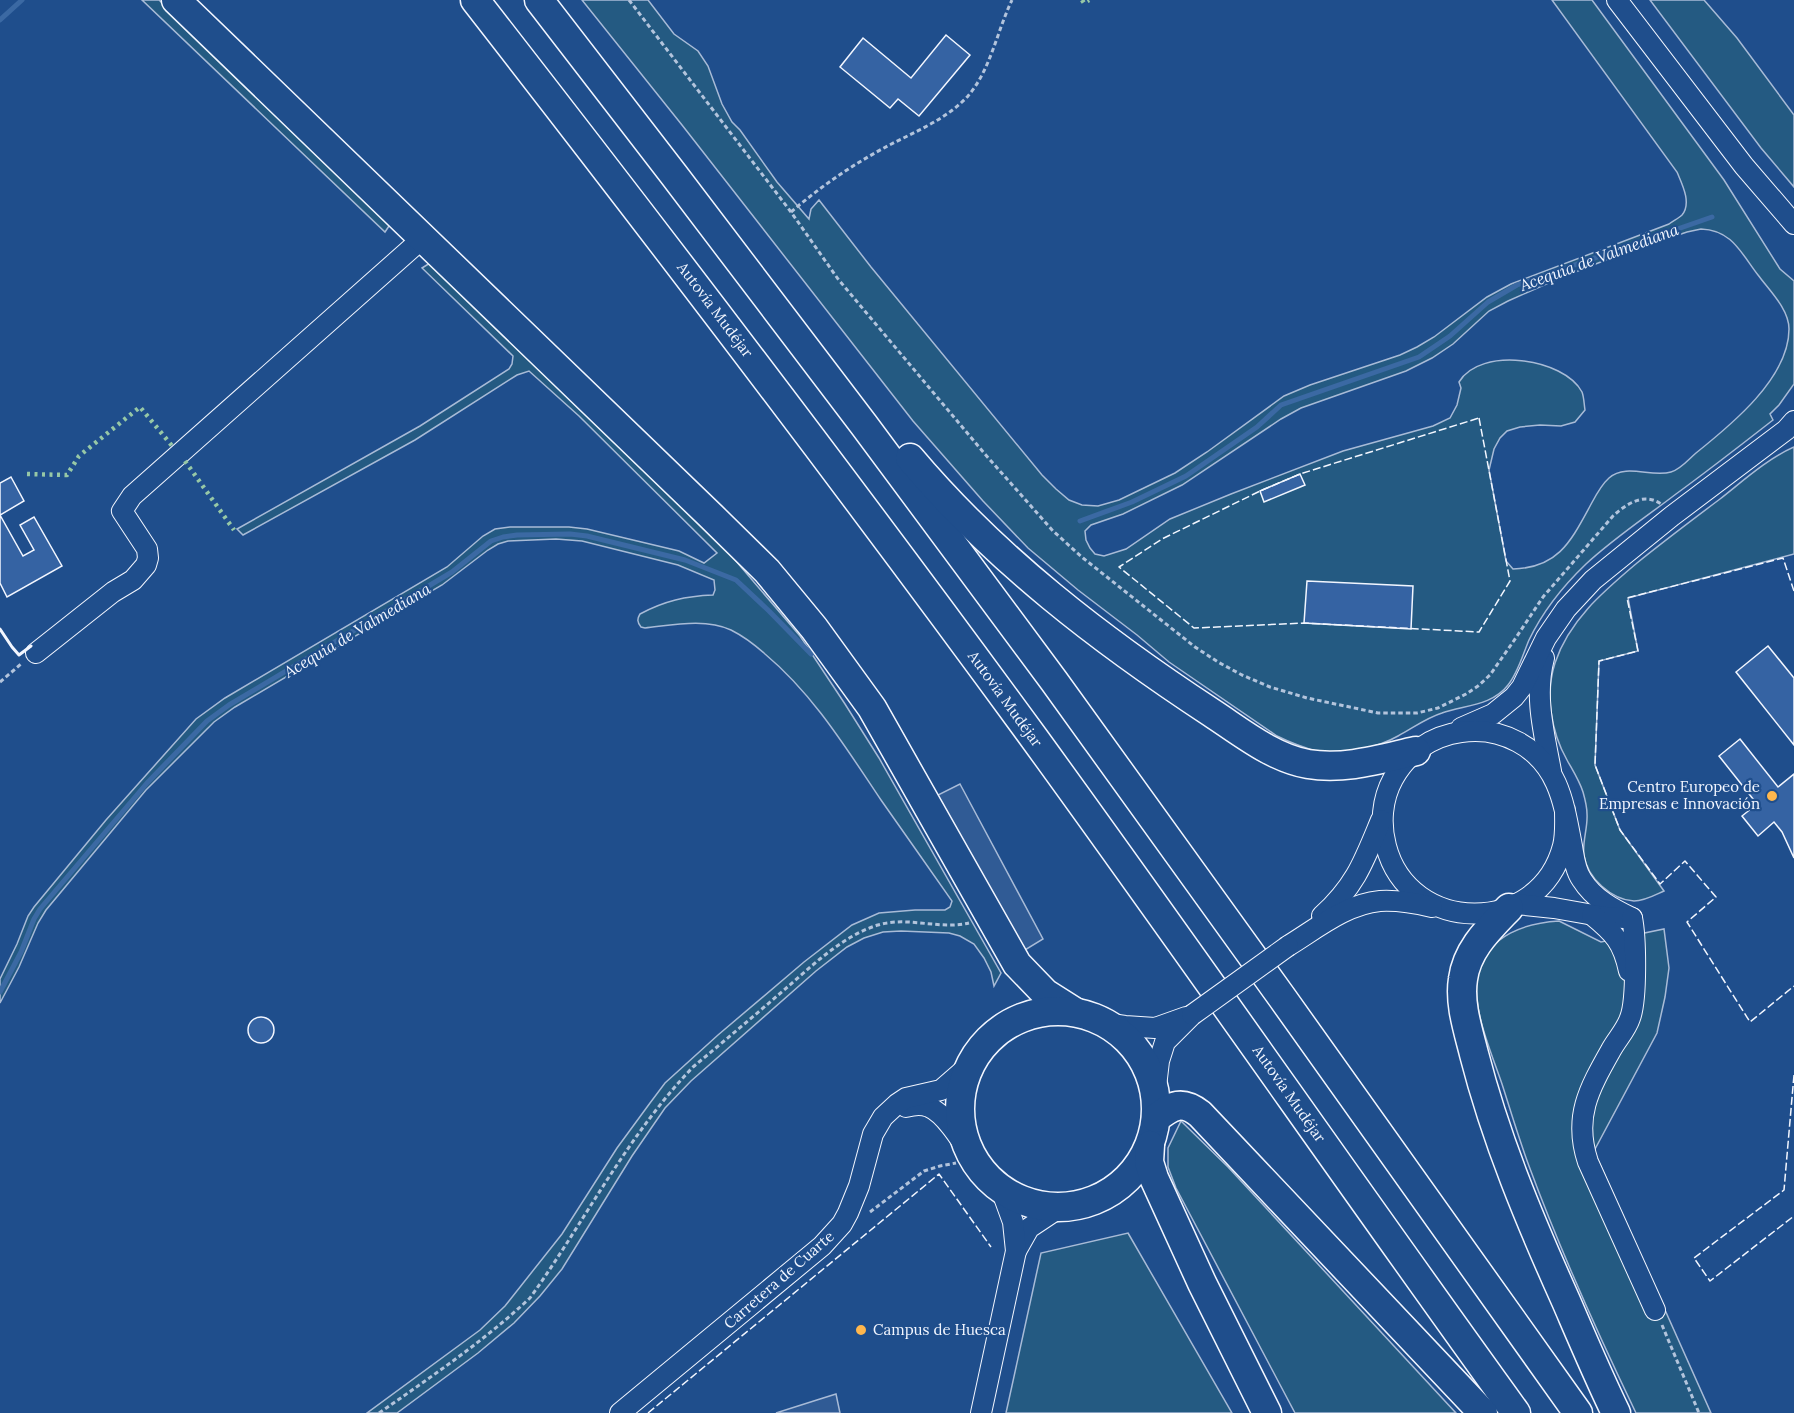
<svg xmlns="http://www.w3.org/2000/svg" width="1794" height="1413" font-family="Lora,serif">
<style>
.green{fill:#245a82;stroke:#a8bbd7;stroke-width:1.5;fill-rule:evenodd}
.parking{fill:#305b95;stroke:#a8bbd7;stroke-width:1.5}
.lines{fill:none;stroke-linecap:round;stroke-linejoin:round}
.stream{stroke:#3b69a3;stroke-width:5}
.building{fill:#3563a3;stroke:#f2f6ff;stroke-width:1.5}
.minor-casing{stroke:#f2f6ff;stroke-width:22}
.highway-casing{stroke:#f2f6ff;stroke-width:31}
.path{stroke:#b3c4dc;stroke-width:3;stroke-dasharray:4.5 3;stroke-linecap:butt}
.minor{stroke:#1f4e8c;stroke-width:20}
.highway{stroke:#1f4e8c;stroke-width:28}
.minor-bridge-casing{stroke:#f2f6ff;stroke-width:22;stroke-linecap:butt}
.minor-bridge{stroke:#1f4e8c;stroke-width:20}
.hedge{stroke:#97c8a6;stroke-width:4.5;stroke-dasharray:3 4.5;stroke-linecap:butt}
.fence{stroke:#f2f6ff;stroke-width:1.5;stroke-dasharray:8 3;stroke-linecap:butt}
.wall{stroke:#f2f6ff;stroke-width:3}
.poi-dot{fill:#ffb74d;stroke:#1f4e8c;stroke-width:2}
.labels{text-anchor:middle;stroke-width:4.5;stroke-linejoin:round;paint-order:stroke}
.street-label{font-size:15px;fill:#f2f6ff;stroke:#1f4e8c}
.poi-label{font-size:15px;fill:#f2f6ff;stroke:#1f4e8c;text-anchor:end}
.water-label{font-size:16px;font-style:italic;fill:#f2f6ff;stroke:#1f4e8c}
</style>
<rect width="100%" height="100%" fill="#1f4e8c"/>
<!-- green -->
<g class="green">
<path d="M142,0H159L391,223L385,232Z"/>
<path d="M582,0H648L674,34L698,51L708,66L722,104L732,122L740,130L777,182L809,219L811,209L819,200L871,267L1042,475L1056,489L1069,500L1082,505L1098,506L1119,500L1175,473L1207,452L1284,396L1310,385L1400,355L1417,347L1434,337L1487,297L1511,284L1669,224C1673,221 1679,218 1682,215C1692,203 1682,184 1677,172L1552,0H1592L1724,180L1780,269L1794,281V384L1779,405L1770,414L1773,420C1741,445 1709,470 1676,494C1646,517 1614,538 1586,564C1563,586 1543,611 1529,640C1523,654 1518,673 1508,685C1492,706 1464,705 1442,713C1426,718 1413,728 1398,736C1379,747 1340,757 1319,752C1305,748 1291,743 1277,736L1169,662L1137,635L1078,590L1028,548L983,501L913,421L682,125ZM1701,229C1732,230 1741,253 1758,275C1769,290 1789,309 1789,329C1789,378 1731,425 1696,453C1689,459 1680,470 1671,472C1652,478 1626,463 1609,478C1600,486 1595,497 1589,508C1570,543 1557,568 1513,569L1506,561L1489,470L1494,449L1500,438L1507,431L1520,427L1540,425L1561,426L1575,422L1585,410C1584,404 1584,397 1582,392C1564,358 1480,346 1459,382L1461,388L1457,405L1450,418L1433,426L1343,451L1231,494L1170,519L1126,549L1104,556L1095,554L1090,548L1086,540L1085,531L1091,525L1123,514L1182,485L1281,419L1301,408L1406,371L1432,358L1453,344L1489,311L1508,301L1560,278L1616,256L1687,232Z"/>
<path d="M1650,0H1704L1737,38L1794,115V187L1761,148Z"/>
<path d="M430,263L730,554L800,636L845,704L879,758L1001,973L994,986L991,972L984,958L974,944L960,936L949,933L901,931L883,932L864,938L847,947L816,971L691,1081L665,1108L632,1156L562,1269L540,1296L514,1323L478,1353L397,1413H367L480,1330L505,1306L562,1234L617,1148L650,1103L665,1083L718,1035L804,962L852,925L879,913L915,910H945L950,907L952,901C928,867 905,834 881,800C846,748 813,694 765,654C755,645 743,636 731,630C705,618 673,625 645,628L641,627C637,622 637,619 640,614C664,601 686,596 713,595L715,590L714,580L678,565L582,541L556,539L508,541L498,544L488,550L442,585L235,707L214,722L146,790L46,910L38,923L19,967L0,1003V979L17,944L28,916L34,907L106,820L196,719L225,698L447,567L483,536L495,529L510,527H569L587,529L679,551L704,563L717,553L579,416L529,371L517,375L415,440L243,535L237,529L420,426L509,369L512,364L513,356L422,268Z"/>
<path d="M1794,447V554L1628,598L1638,651L1599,661L1595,765L1620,830L1664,891C1655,895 1645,901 1634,901C1612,900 1587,878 1584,855C1582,842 1588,828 1587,814C1587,807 1585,799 1583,792C1579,780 1573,771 1567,760C1551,732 1545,694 1555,663C1569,620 1604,591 1637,563C1664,541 1692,520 1720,499C1743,481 1767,459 1794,447Z"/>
<path d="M1559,921L1601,942L1664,929L1669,968L1665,997L1657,1033L1594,1151L1711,1413H1636C1597,1332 1560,1250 1529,1166C1519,1139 1511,1112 1502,1084C1491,1051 1469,1004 1479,970C1490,935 1525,923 1559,921Z"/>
<path d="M1181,1121L1228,1167L1456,1413H1295L1176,1188L1168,1167V1148Z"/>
<path d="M1128,1233L1232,1413H1006L1041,1253Z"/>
</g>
<!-- parking -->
<g class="parking">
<path d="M960,784L1043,939L1025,950L932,798Z"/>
<path d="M836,1394L840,1413H776L820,1399Z"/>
</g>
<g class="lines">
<!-- stream -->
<g class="stream">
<path d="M0,20L22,0"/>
<path d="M1080,521L1132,502L1186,476L1257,427L1281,405L1419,357L1450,336L1488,302L1517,285L1712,217"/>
<path d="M0,992L21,952L34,919L40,909L147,783L207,721L229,705L452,572L491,541L503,537L517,535L570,534L587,536L685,560L736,580L769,611L811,654"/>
</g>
</g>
<!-- building -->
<g class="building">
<path d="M946,35L970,55L919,116L898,99L890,108L840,67L863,38L911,78Z"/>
<path d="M1300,474L1305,485L1264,502L1260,491Z"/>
<path d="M11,477L24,501L0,515L23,556L34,550L20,525L34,517L62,566L7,597L0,583V483Z"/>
<path d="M1307,581L1413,586L1411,629L1304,623Z"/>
<path d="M1768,646L1794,678V745L1736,672Z"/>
<path d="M1740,739L1778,787L1794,774V858L1782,832L1774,822L1758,836L1742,816L1757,804L1719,756Z"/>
<circle cx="261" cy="1030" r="13"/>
</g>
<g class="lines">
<!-- minor casing -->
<g class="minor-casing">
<g id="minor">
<path d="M1617,0L1744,166L1794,224"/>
<path d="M36,653L113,592L133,580L146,565L148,558L147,549L122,511L132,496L423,238"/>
<path d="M1544,658C1534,696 1544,733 1551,771"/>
<path d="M1461,728L1493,714L1514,697L1522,687L1546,638L1566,609L1593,580L1672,516L1786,430L1794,421"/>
<path d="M1565,810C1565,823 1566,834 1563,846C1539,937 1409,935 1386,846C1380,824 1382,799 1393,779C1407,753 1432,736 1461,732C1481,729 1500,732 1518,742C1559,764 1564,804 1572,846C1574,858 1575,870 1582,880C1594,899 1613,909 1632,918"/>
<path d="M1516,904L1554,908L1605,917L1624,918"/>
<path d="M1592,915C1614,933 1623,942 1629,971"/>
<path d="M1322,916C1356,885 1364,861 1381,820"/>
<path d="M1632,918C1636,938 1637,1000 1630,1018C1626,1030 1617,1039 1611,1050C1589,1089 1573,1117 1588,1162L1655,1310"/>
<path d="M1288,946C1316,929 1346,904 1380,901C1397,900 1415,903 1432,907"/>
<path d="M1104,1023L1125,1026L1155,1028L1186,1017"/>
<path d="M1155,1095L1159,1061L1165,1042L1192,1015"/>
<path d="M906,1107C913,1105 922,1104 929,1107C947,1114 967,1150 978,1166"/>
<path d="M1016,1251L1029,1228L1059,1208"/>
<path d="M620,1413L822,1246L842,1224L848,1213L859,1186L873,1134L883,1117L897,1104L906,1098L941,1090L972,1063"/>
<path d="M981,1413L1016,1251L1013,1222L1001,1189"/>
</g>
</g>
<!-- highway casing -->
<g class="highway-casing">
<g id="highway">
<path d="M176,0L711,516L767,571L814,628L872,708L1017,964L1045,993L1075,1012"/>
<path d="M475,0C665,244 852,489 1034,738C1197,962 1354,1189 1516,1413"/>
<path d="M539,0L674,175L864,425L1054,681L1281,996L1578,1413"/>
<path d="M910,458C995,559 1102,641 1212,713C1241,732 1273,758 1308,764C1345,770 1380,759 1416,751"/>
<path d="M1509,908C1489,929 1467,949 1463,979C1459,1003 1468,1030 1474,1054C1496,1140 1530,1221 1566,1301C1582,1338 1598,1376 1616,1413"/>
<circle cx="1058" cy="1109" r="98"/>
<path d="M1156,1118C1173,1105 1182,1100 1200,1114L1483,1413"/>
<path d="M1150,1145L1149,1162L1154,1178L1202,1283L1267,1413"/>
</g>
</g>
<!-- path -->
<g class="path">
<path d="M629,0L791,212L838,279L984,453L1053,531L1083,558L1195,647L1218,662L1242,675L1270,687L1307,698L1378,713H1417L1438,708L1466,694L1478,686L1490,675L1513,642L1543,597L1613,516C1626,504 1644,492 1661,504"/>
<path d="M791,212C819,188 849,167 882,149C911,133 945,121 968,96C991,69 997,31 1012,0"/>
<path d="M0,682L21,664"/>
<path d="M870,1212L924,1171L940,1166L956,1163"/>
<path d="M1662,1325L1699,1413"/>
<path d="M379,1413C431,1377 484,1341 530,1298C585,1221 627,1136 693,1067C723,1042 754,1016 784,990C812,966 842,936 878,925C908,916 939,930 969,923"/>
</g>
<!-- minor -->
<use href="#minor" class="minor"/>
<!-- highway -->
<use href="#highway" class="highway"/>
<!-- minor-bridge casing -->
<g class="minor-bridge-casing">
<path id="minor-bridge" d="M1192,1015L1288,946"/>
</g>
<!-- minor-bridge -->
<use href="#minor-bridge" class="minor-bridge"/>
<!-- hedge -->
<g class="hedge">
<path d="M1082,0L1084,3L1089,0"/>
<path d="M185,461L234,530"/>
<path d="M27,474L67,475L79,456L140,407L173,447"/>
</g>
<!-- fence -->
<g class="fence">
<path d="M1479,418L1510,581L1479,632L1304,623L1194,628L1119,567L1162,539L1260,491L1300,474Z"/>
<path d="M1794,591L1783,558L1627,598L1638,651L1599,661L1595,765L1620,830L1660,884L1685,861L1716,897L1687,922L1750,1022L1794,986"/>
<path d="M1794,1075L1784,1190L1694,1258L1710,1281L1794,1216"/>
<path d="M648,1413L939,1174L991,1247"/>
</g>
<!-- wall -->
<path class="wall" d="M0,629L12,647L19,655L31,646"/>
</g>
<!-- markers -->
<g class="poi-dot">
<circle cx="1772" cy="796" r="6"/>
<circle cx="861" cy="1330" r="6"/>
</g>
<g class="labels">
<!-- street labels -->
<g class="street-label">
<text transform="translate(715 310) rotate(53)" y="5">Autovía Mudéjar</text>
<text transform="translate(1005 699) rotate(54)" y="5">Autovía Mudéjar</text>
<text transform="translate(1289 1094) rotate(55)" y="5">Autovía Mudéjar</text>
<text transform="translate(779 1280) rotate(-41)" y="5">Carretera de Cuarte</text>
</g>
<!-- poi labels -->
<g class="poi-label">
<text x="1760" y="792">Centro Europeo de<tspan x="1760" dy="17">Empresas e Innovación</tspan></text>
<text x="873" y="1335" text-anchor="start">Campus de Huesca</text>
</g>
<!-- water labels -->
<g class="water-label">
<text transform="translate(1599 257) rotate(-20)" y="6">Acequia de Valmediana</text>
<text transform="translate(357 630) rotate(-31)" y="6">Acequia de Valmediana</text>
</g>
</g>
</svg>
